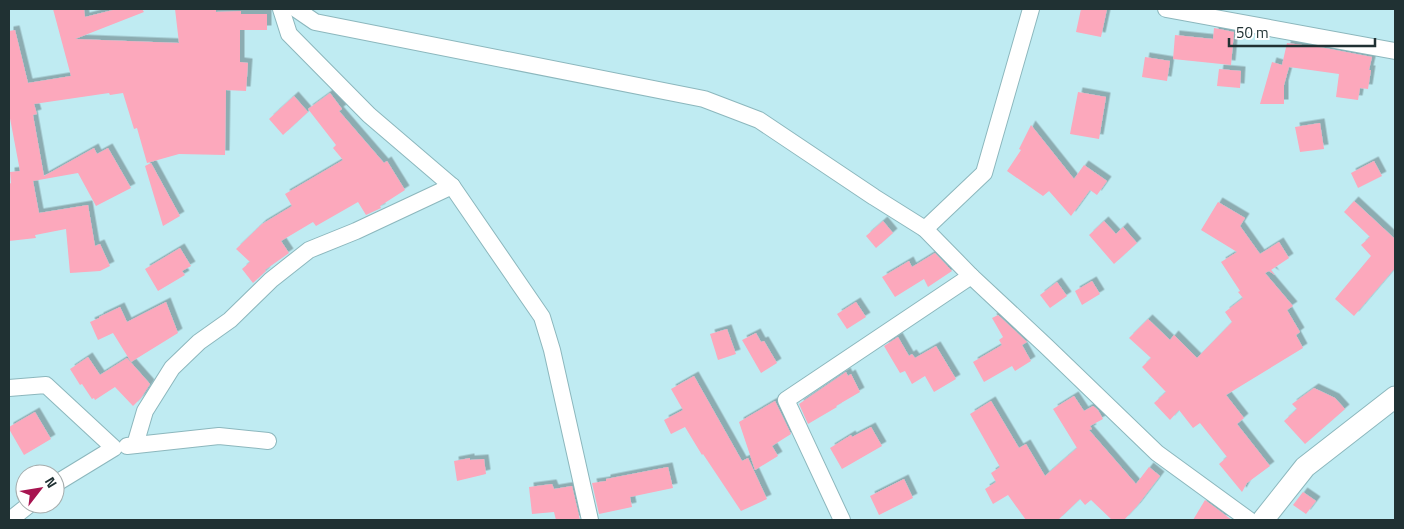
<svg xmlns="http://www.w3.org/2000/svg" width="1404" height="529" font-family="'Titillium Web',sans-serif">
<style>
.building{fill:#fca8bc;filter:url(#shadow)}
.lines{fill:none;stroke-linecap:round;stroke-linejoin:round}
.minor-casing{stroke:#8cb7bd;stroke-width:18}
.tertiary-casing{stroke:#8cb7bd;stroke-width:23}
.minor{stroke:#fff;stroke-width:16}
.tertiary{stroke:#fff;stroke-width:21}
</style>
<defs>
<filter id="shadow"><feDropShadow dx="4.5" dy="-4.5" stdDeviation="0" flood-color="#0004"/></filter>
</defs>
<rect width="100%" height="100%" fill="#bfebf2"/>
<!-- building -->
<g class="building">
<path d="M53,9H84L85,17L117,9H142L144,12L75,39L179,43L175,9H212L216,10V12L241,11V14H267V30H240V62L248,63L246,91L226,90L225,155L179,154L147,163L137,128L134,129L123,93L110,95L109,93L34,104L37,114L33,115L44,176L94,148L97,154L108,148L131,188L96,206L78,173L33,181L39,213L88,205L95,246L100,244L110,266L100,271L70,273L66,229L35,235L36,238L9,241V184L11,183L10,172L20,171L9,113V31L15,30L28,83L71,76Z"/>
<path d="M1081,9H1107L1101,37L1076,32Z"/>
<path d="M1214,28L1234,32L1231,65L1173,59L1175,35L1213,39Z"/>
<path d="M1287,43L1325,48L1372,57L1369,70H1371L1368,89L1360,88L1358,100L1336,97L1339,74L1289,67L1284,85V104H1260L1272,62L1282,65Z"/>
<path d="M1145,57L1170,61L1167,81L1142,77Z"/>
<path d="M1219,69L1241,71L1240,88L1217,86Z"/>
<path d="M1078,92L1106,97L1099,139L1070,134Z"/>
<path d="M330,93L342,109L339,111L384,163L387,161L405,190L380,206L381,208L366,215L358,202L316,226L313,222L281,241L289,253L265,270L266,271L253,283L242,269L250,262L236,249L262,224L292,206L285,194L343,160L333,148L336,145L308,109Z"/>
<path d="M294,96L308,112L283,135L269,119Z"/>
<path d="M1320,123L1324,149L1300,152L1295,127Z"/>
<path d="M1031,125L1074,179L1084,165L1107,181L1097,195L1090,190L1071,216L1049,191L1043,196L1007,171L1021,150L1019,149Z"/>
<path d="M1374,161L1382,176L1358,188L1351,173Z"/>
<path d="M151,163L180,216L163,226L145,166Z"/>
<path d="M1354,201L1395,239V268L1354,316L1335,299L1371,256L1361,245L1370,237L1344,212Z"/>
<path d="M1218,202L1245,218L1240,226L1260,254L1279,242L1289,258L1271,270L1275,275L1269,271L1265,273L1293,306L1287,310L1300,332L1296,335L1303,348L1226,395L1244,418L1237,424L1270,466L1247,483L1242,492L1219,464L1227,457L1200,423L1193,428L1179,410L1170,420L1154,403L1166,392L1142,367L1151,358L1129,338L1148,319L1170,340L1174,335L1197,358L1232,322L1225,312L1243,298L1238,292L1240,291L1221,262L1237,252L1201,230Z"/>
<path d="M883,221L893,233L876,248L866,236Z"/>
<path d="M1104,221L1116,234L1123,227L1137,243L1114,264L1089,235Z"/>
<path d="M180,248L191,266L182,271L185,275L158,291L145,269Z"/>
<path d="M935,253L952,271L928,287L924,279L895,297L882,277L909,261L912,267Z"/>
<path d="M1092,281L1100,294L1082,305L1075,291Z"/>
<path d="M1057,282L1067,296L1050,308L1040,295Z"/>
<path d="M166,302L178,333L131,362L113,333L98,340L90,322L99,318V317L120,307L127,322Z"/>
<path d="M856,302L866,317L847,329L837,314Z"/>
<path d="M998,315L1027,342L1022,345L1031,361L1015,371L1012,366L984,382L973,362L1002,345L999,340L1003,337L992,318Z"/>
<path d="M727,329L736,354L718,360L710,334Z"/>
<path d="M756,333L761,342L764,341L777,363L761,373L742,340Z"/>
<path d="M898,337L909,356L912,354L915,358L936,346L956,379L934,392L925,376L912,384L905,371L900,373L884,346Z"/>
<path d="M88,357L100,375L127,358L150,384L141,398L133,406L115,387L95,400L94,398L92,399L82,384L80,385L70,369Z"/>
<path d="M846,372L848,376L851,374L860,392L836,406L837,407L808,424L799,404Z"/>
<path d="M694,376L742,461L748,458L767,499L741,511L703,454L702,455L685,427L671,434L664,420L683,410L671,389Z"/>
<path d="M1314,388L1335,398L1345,409L1305,444L1284,421L1297,409L1292,404Z"/>
<path d="M1074,396L1084,411L1093,406L1098,410L1103,419L1090,426L1092,429L1089,430L1136,484L1149,467L1160,476L1137,506L1124,520H1112L1091,500L1085,505L1080,499L1058,520H1026L1008,495L993,504L985,489L996,482L991,473L1000,467L970,414L991,401L1019,448L1026,444L1045,476L1077,448L1053,409Z"/>
<path d="M775,401L791,434L772,446L778,456L755,470L739,422Z"/>
<path d="M35,412L51,439L24,455L9,429V427Z"/>
<path d="M871,427L882,446L842,469L830,448L851,435L852,437Z"/>
<path d="M470,458V460L484,459L486,474L457,481L454,461Z"/>
<path d="M668,467L673,488L630,497L632,507L599,514L592,483L606,481V479Z"/>
<path d="M904,479L913,498L879,515L870,496Z"/>
<path d="M552,484L554,489L572,486L580,520H556L554,512L532,514L529,487Z"/>
<path d="M1303,492L1316,501L1306,514L1293,505Z"/>
<path d="M1205,500L1232,520H1193Z"/>
</g>
<g class="lines">
<!-- minor casing -->
<g class="minor-casing">
<g id="minor">
<path d="M281,9L289,34L369,115L452,186L542,317L552,350L590,520"/>
<path d="M296,9L315,22L704,99L759,120L874,197L925,229L971,276L1046,346L1157,453L1249,520"/>
<path d="M1166,9L1395,51"/>
<path d="M925,229L984,173L1031,9"/>
<path d="M9,388L46,385L114,448L55,484"/>
<path d="M135,445L145,411L172,368L199,342L230,320L271,280L309,250L356,231L452,186"/>
<path d="M127,446L219,436L268,441"/>
<path d="M10,520L30,504"/>
<path d="M842,520L786,400L971,276"/>
</g>
</g>
<!-- tertiary casing -->
<g class="tertiary-casing">
<path id="tertiary" d="M1263,520L1305,467L1395,397"/>
</g>
<!-- minor -->
<use href="#minor" class="minor"/>
<!-- tertiary -->
<use href="#tertiary" class="tertiary"/>
</g>
<!-- border -->
<rect width="1404" height="529" fill="none" stroke="#203133" stroke-width="20"/>
<!-- north arrow -->
<g transform="translate(40 489) rotate(59)"><circle r="24" fill="#ffffff" stroke="#a6adad"/>
<path d="M0-4L9 19L0 12L-9 19Z" fill="#a71450"/>
<text y="-8" font-size="14" font-weight="bold" text-anchor="middle" fill="#203133">N</text>
</g>
<!-- scale -->
<path d="M1229 38v8h146v-8" fill="none" stroke="#203133" stroke-width="2.5"/>
<text x="1236" y="38" font-size="15" fill="#203133" stroke="#ffffff" stroke-width="4" paint-order="stroke">50 m</text>
</svg>
